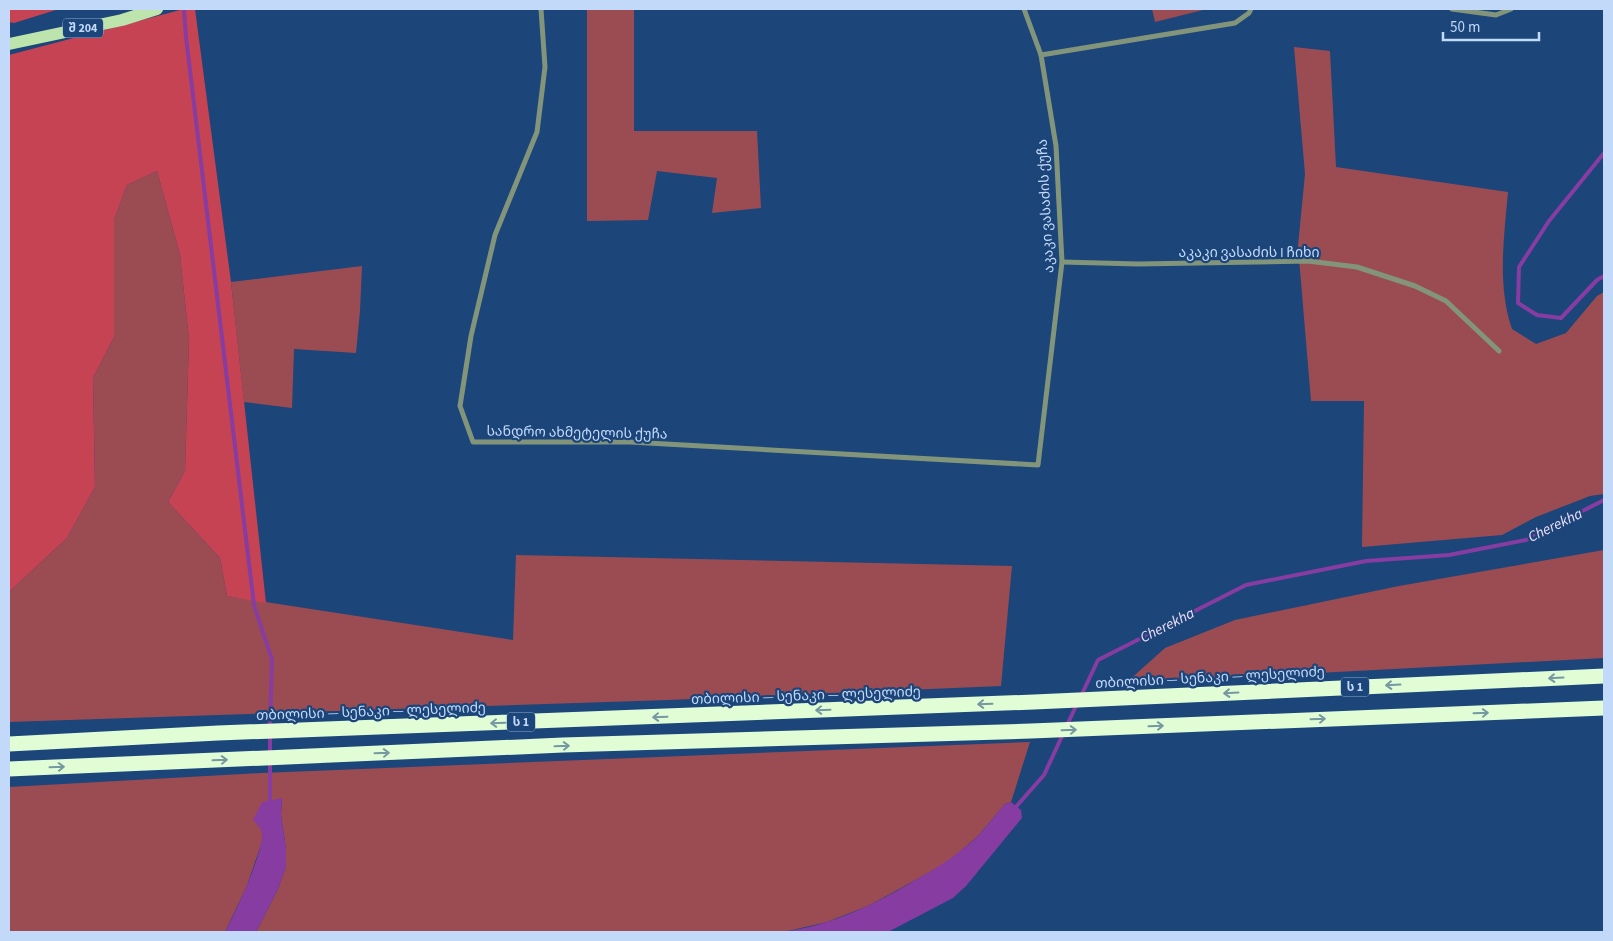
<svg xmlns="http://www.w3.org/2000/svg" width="1613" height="941" font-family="'Source Sans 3','Noto Sans Georgian',sans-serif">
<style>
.green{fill:#9b4c53}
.forest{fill:#c64354}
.water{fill:#863ca0}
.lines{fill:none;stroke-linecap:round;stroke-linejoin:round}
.stream{stroke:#863ca0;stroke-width:4}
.street{stroke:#82957a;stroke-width:5}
.primary{stroke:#bde4ac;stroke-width:12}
.highway{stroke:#e1fdd5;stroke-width:15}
.oneway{stroke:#7598a3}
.labels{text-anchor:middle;stroke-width:4.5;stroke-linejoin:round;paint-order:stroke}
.shield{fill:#1c457a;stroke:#90add3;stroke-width:1}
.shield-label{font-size:12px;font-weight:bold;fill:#c2d9f9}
.street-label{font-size:14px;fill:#c2d9f9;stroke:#1c457a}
.water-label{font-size:15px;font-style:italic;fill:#efddf7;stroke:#1c457a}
</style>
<rect width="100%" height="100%" fill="#1c457a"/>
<!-- green -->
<g class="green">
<path d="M587,9H634V131H757L761,208L712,213L717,178L657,171L648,220L587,221Z"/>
<path d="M1152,9H1207L1155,22Z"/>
<path d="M1294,47L1330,51L1336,167L1508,192C1504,238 1497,285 1512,329L1536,344L1566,333L1597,296L1604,292V494L1590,496L1536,517L1502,535L1362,547L1364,401H1311L1298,246L1305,174Z"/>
<path d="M157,171L180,255L189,340L185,471L168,502L220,558L227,596L513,640L516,555L1012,566L1001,686L668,700L9,722V592L67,538L95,487L93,378L114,337V220L127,185Z"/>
<path d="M362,266L360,311L356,353L294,349L292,408L244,402L231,282Z"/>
<path d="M1604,550V658L1126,683L1165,648L1235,620L1399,586Z"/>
<path d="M1030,742L1011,802L1005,804L978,836L949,861L912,882L868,906L827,922L788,931L256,932L278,889L286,866V849L281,815L282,798L262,830V842L246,888L225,932H9V787L262,773Z"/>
</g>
<!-- forest -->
<g class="forest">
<path d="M9,9H59L14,23L9,22Z"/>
<path d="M184,9H195L231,282L266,603L227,596L220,558L168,502L185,471L189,340L180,255L157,171L127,185L114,220V337L93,378L95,487L67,538L9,592V55Z"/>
</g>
<!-- water -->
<g class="water">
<path d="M282,798L281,815L286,849V866L278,889L256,932H225C235,914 264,851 262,833C261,828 257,824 253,820L262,802Z"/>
<path d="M1011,802L1021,810L1022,818L966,886L953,898L888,932H781C831,926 876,904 919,878C940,866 960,853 978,836C987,826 996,814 1005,804Z"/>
</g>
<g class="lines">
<!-- stream -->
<g class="stream">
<path d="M184,10L186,37L254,605L272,660L270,728"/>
<path d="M1604,153L1549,221L1519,267L1518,303L1537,315L1561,318L1597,280L1604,276"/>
<path d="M1081,696L1098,660L1246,585L1366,561L1449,555L1526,540L1604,500"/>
<path d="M1067,725L1077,704"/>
<path d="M270,735V755"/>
<path d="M270,805V762"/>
<path d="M1014,809L1044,775L1063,734"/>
</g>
<!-- street -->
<g class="street">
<path d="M541,9L545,67L537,132L495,235L471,336L460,406L473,442H630L1038,465L1062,262L1056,146L1041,55L1024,9"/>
<path d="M1452,9L1496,15L1511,9"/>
<path d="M1041,55L1235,23L1249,13L1251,9"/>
<path d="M1062,262L1138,264L1308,261L1357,267L1415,286L1446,301L1499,351"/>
</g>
<!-- primary -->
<path class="primary" d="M9,44L122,20L157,9"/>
<!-- highway -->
<g class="highway">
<path d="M9,744L218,733L1034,702L1604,676"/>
<path d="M9,769L563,745L1031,731L1604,708"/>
</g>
</g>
<!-- one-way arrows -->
<defs><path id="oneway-shaft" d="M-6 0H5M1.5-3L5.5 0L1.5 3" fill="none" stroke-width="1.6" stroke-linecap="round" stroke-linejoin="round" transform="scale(1.25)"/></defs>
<g class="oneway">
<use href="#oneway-shaft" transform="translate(1556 678) rotate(177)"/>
<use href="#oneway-shaft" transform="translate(1393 685) rotate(177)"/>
<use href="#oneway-shaft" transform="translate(1231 693) rotate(177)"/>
<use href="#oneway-shaft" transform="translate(985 704) rotate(178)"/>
<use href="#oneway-shaft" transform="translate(823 710) rotate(178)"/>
<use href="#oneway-shaft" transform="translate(1481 713) rotate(-2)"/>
<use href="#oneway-shaft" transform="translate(660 717) rotate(178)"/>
<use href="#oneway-shaft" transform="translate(1318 719) rotate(-2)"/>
<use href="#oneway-shaft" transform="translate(498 723) rotate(178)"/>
<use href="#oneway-shaft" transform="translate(1156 726) rotate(-2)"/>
<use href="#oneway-shaft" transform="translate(1069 730) rotate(-2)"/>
<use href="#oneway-shaft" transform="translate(562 746) rotate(-2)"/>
<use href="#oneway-shaft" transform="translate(382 753) rotate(-2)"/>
<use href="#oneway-shaft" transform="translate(220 760) rotate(-2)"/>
<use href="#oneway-shaft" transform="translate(57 767) rotate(-2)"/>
</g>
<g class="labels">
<!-- shield labels -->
<g class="shield">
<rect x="63" y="18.5" width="40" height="19" rx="4"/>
<rect x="1341" y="677.5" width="28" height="19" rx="4"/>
<rect x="507" y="712.5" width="28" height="19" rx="4"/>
</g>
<g class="shield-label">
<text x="83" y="32">შ 204</text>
<text x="1355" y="691">ს 1</text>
<text x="521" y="726">ს 1</text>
</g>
<!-- street labels -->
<g class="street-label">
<text transform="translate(1045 206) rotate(-93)" y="5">აკაკი ვასაძის ქუჩა</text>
<text x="1249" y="257">აკაკი ვასაძის I ჩიხი</text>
<text transform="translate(577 432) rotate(1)" y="5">სანდრო ახმეტელის ქუჩა</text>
<text transform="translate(1210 677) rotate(-3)" y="5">თბილისი — სენაკი — ლესელიძე</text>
<text transform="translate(806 695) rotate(-2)" y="5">თბილისი — სენაკი — ლესელიძე</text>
<text transform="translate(371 711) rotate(-2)" y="5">თბილისი — სენაკი — ლესელიძე</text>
</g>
<!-- water labels -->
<g class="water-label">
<text transform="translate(1555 525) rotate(-26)" y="5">Cherekha</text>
<text transform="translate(1167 625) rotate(-27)" y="5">Cherekha</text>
</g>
</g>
<!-- border -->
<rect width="1613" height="941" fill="none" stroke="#c2d9f9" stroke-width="20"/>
<!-- scale -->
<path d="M1443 32v8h96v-8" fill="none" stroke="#c2d9f9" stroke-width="2.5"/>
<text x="1450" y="32" font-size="15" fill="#c2d9f9" stroke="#1c457a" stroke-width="4" paint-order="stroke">50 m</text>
</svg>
